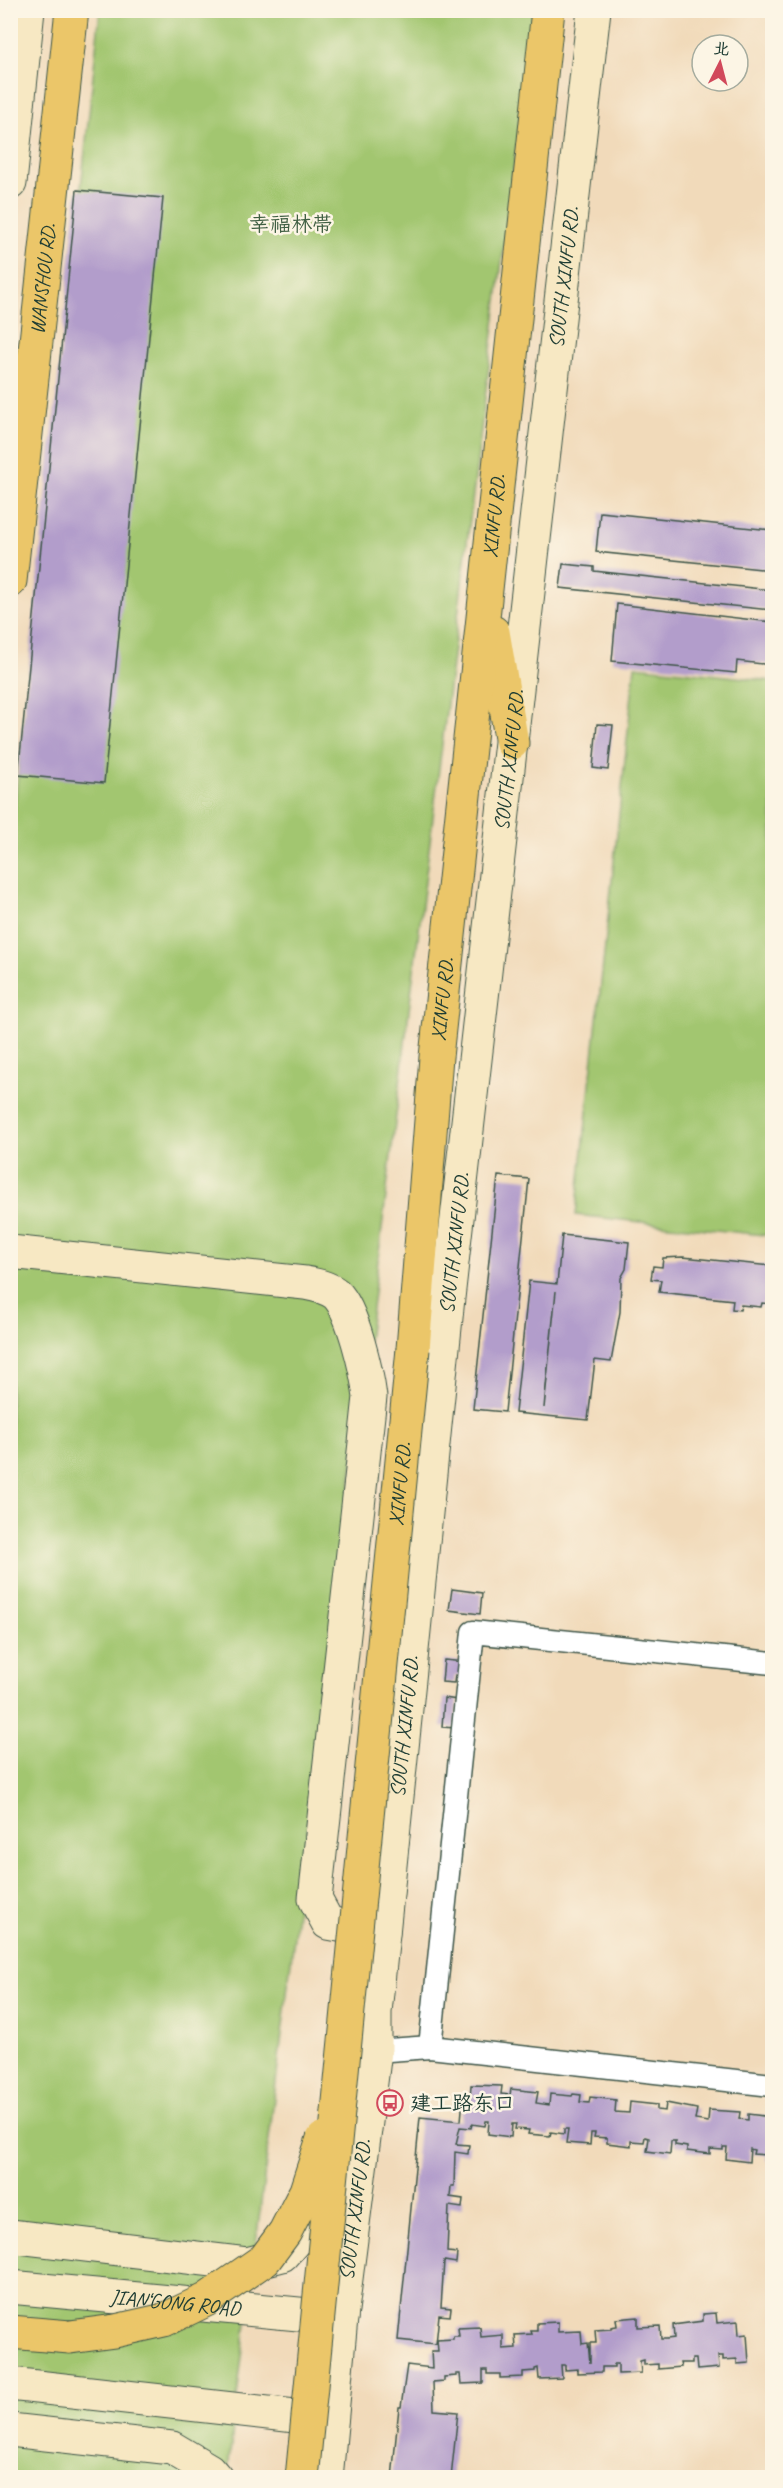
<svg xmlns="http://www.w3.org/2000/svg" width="783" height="2488" font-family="Caveat,'LXGW WenKai TC',sans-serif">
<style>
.green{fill:#a2c66f;stroke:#608252;stroke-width:1.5}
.building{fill:#b29dcb;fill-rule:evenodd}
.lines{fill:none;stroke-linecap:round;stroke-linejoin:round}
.minor-casing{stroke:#3e5548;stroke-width:25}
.secondary-casing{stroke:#3e5548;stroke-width:35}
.primary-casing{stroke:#3e5548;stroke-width:35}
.minor{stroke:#fff;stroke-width:22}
.secondary{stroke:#f7e8c3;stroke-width:33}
.primary{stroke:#ebc669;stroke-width:33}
.primary-bridge-casing{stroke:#3e5548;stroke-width:35;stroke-linecap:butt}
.primary-bridge{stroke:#ebc669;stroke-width:33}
.labels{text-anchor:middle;stroke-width:5;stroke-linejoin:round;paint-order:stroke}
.park-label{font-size:21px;fill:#405f43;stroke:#fcf5e5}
.street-label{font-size:21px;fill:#1f3d34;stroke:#fcf5e5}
.poi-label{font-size:21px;fill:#1f3d34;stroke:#fcf5e5;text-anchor:start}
</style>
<rect width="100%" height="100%" fill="#fcf5e5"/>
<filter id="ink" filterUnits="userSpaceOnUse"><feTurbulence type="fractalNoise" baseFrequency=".0167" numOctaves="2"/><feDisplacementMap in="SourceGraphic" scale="12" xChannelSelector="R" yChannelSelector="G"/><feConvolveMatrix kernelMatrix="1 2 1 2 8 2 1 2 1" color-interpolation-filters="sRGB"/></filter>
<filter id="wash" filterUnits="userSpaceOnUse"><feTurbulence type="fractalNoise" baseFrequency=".008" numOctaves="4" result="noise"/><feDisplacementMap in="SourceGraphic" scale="24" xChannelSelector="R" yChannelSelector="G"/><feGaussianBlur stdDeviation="1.35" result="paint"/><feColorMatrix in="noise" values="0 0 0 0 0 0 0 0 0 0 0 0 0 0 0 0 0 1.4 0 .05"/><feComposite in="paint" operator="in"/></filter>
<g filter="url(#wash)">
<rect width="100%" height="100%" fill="#f1daba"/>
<!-- green -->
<g class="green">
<path d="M100,11H533L227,2477L11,2478L10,849Z"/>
<path d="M635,666L772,681V1236L576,1215Z"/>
</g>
<g id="blocks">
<!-- building -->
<g class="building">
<path d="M77,190L163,198L104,783L18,775Z"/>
<path d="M600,512L772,530V570L596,552Z"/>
<path d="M563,564L594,567V571L772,590V610L560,588Z"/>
<path d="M617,604L772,622V665L737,661L736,673L612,661Z"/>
<path d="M597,724L613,725L608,770L593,768Z"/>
<path d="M498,1176L529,1179L505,1412L473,1409Z"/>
<path d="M562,1235L629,1242L626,1269L621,1278L620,1312L611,1362L595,1360L588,1420L515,1413L529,1281L557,1284ZM556,1291L544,1408L546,1386Z"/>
<path d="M683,1257L772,1266V1304L762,1303L761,1307L741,1305L740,1310L732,1309L733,1300L659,1292L661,1280L651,1279L653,1266L662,1267L663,1258Z"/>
<path d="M452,1589L482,1593L480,1614L449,1610Z"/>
<path d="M444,1660L475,1663L473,1676L455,1675L454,1683L442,1682Z"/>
<path d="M444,1698L457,1700L455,1728L442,1727Z"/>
<path d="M471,2085L502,2086L501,2094L510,2095L511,2089L538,2092L536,2103L549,2105L550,2094L572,2096L573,2094L581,2095L580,2102L589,2103L590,2097L616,2100L615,2112L629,2113L630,2102L657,2105V2110L665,2111L666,2103L697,2109L695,2120L708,2122L709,2110L740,2112L739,2119L748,2120V2114L772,2117V2160H766L767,2155L753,2154L754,2150L750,2149L749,2162L726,2159L727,2147H723V2150L710,2149V2154L687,2151V2147L675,2145V2141H671L670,2154L647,2151L649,2138L645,2137L644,2142L631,2141V2146L607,2143V2138L594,2137L595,2133H591L590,2145L566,2143L568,2129H564V2134L551,2132L550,2136L528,2134L529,2130L515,2129L516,2124H512L511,2137L488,2134L489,2121H486L485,2126L472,2124L471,2128L460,2127L456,2144L469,2145L468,2154L455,2152L454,2186H451L450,2197L463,2199L462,2208L449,2206L447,2252L457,2253L456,2263L444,2261L441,2307L451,2308L450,2316L439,2315L436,2344L398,2340L420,2117L461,2121L463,2098L470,2099Z"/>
<path d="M716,2313L717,2323L738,2321L739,2335L747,2334L749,2363L737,2364V2359L723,2360V2356H718L719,2368L697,2370L696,2359H692V2363H680L681,2367L658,2369V2364L644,2365V2360L640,2361L641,2373L618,2374V2364H614V2367H602V2372L578,2373V2369L565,2370V2365H561L562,2378L539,2379L538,2368L535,2369V2371L523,2372V2377L500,2378V2374H487V2370H483V2383L461,2384L460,2374H456V2376L444,2377V2381L433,2382L434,2410L458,2412L451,2478H392L399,2407H401L407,2365L432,2368L431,2351H438L437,2340L453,2339V2336H459L458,2328L480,2327L481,2337L503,2335V2349L516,2348L515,2335L532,2334L531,2331H537V2323L558,2322V2332L581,2331L582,2344L588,2343L590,2363V2343H596L595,2330L611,2329V2327L617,2326L616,2319L638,2317V2327L660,2326L661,2339H667L674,2338L673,2325L703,2321V2314Z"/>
</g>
</g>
</g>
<g filter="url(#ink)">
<use href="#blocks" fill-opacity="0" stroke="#3e5548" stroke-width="1.5"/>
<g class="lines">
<!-- minor casing -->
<g class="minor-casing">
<g id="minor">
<path d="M430,2047L473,1632L772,1663"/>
<path d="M375,2051L430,2047L772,2085"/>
</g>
</g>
<!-- secondary casing -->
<g class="secondary-casing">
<g id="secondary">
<path d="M10,183L28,10"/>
<path d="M10,1252L305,1283C316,1285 327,1287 336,1294C353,1310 367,1373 370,1397L315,1899L328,1923L383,1933"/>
<path d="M10,2236L247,2264L282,2255L307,2227L327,2175"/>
<path id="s1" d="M10,2287L341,2318"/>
<path d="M10,2384L331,2420"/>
<path d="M10,2430L172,2448L209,2470L216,2478"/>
<path id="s2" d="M326,2478L341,2318L375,2051V2012L448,1298L594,10"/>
</g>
</g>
<!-- primary casing -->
<g class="primary-casing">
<g id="primary">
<path id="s3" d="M10,581L72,10"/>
<path d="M493,632L512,743"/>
<path id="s4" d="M413,1349L436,1057L548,10"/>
<path d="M10,2332L70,2337"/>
</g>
</g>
<!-- minor -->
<use href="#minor" class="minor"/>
<!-- secondary -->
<use href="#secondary" class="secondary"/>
<!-- primary -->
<use href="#primary" class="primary"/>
<!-- primary-bridge casing -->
<g class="primary-bridge-casing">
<g id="primary-bridge">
<path d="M70,2337L115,2331L164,2320L206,2300L265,2259L285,2232L306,2191L323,2139"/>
<path id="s5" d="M302,2478L413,1349"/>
</g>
</g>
<!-- primary-bridge -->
<use href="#primary-bridge" class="primary-bridge"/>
</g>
</g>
<!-- icons -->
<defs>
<g id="bus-ring" transform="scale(1.35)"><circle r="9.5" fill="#fcf5e5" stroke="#d1495b" stroke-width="1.5"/><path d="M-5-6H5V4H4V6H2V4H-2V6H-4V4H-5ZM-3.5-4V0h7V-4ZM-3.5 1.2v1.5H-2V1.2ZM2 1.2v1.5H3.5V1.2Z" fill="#d1495b"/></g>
</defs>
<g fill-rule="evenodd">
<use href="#bus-ring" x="390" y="2103"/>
</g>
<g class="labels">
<!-- park labels -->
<g class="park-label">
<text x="291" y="231">幸福林带</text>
</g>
<!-- street labels -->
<g class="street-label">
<text dy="7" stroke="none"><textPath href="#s3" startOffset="304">WANSHOU RD.</textPath></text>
<text dy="7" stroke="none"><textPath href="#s2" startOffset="2214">SOUTH XINFU RD.</textPath></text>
<text dy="7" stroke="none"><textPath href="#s4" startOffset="837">XINFU RD.</textPath></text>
<text dy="7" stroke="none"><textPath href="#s2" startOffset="1728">SOUTH XINFU RD.</textPath></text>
<text dy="7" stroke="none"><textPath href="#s4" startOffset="351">XINFU RD.</textPath></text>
<text dy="7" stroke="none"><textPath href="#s2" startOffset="1242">SOUTH XINFU RD.</textPath></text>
<text dy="7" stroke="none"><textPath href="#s5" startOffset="999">XINFU RD.</textPath></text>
<text dy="7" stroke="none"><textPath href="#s2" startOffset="756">SOUTH XINFU RD.</textPath></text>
<text dy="7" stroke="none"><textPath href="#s2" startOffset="270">SOUTH XINFU RD.</textPath></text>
<text dy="7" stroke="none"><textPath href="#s1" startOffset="166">JIAN‘GONG ROAD</textPath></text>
</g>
<!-- poi labels -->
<g class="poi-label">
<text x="410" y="2110">建工路东口</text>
</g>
</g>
<!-- margin -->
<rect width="783" height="2488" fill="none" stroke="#fcf5e5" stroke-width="36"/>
<!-- north arrow -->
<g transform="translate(720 63) rotate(6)"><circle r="28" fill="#fcf5e5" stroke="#a4ab9e" stroke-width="1.5"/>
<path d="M0-4.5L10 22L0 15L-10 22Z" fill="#d1495b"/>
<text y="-9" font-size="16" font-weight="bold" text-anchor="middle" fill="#1f3d34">北</text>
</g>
</svg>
